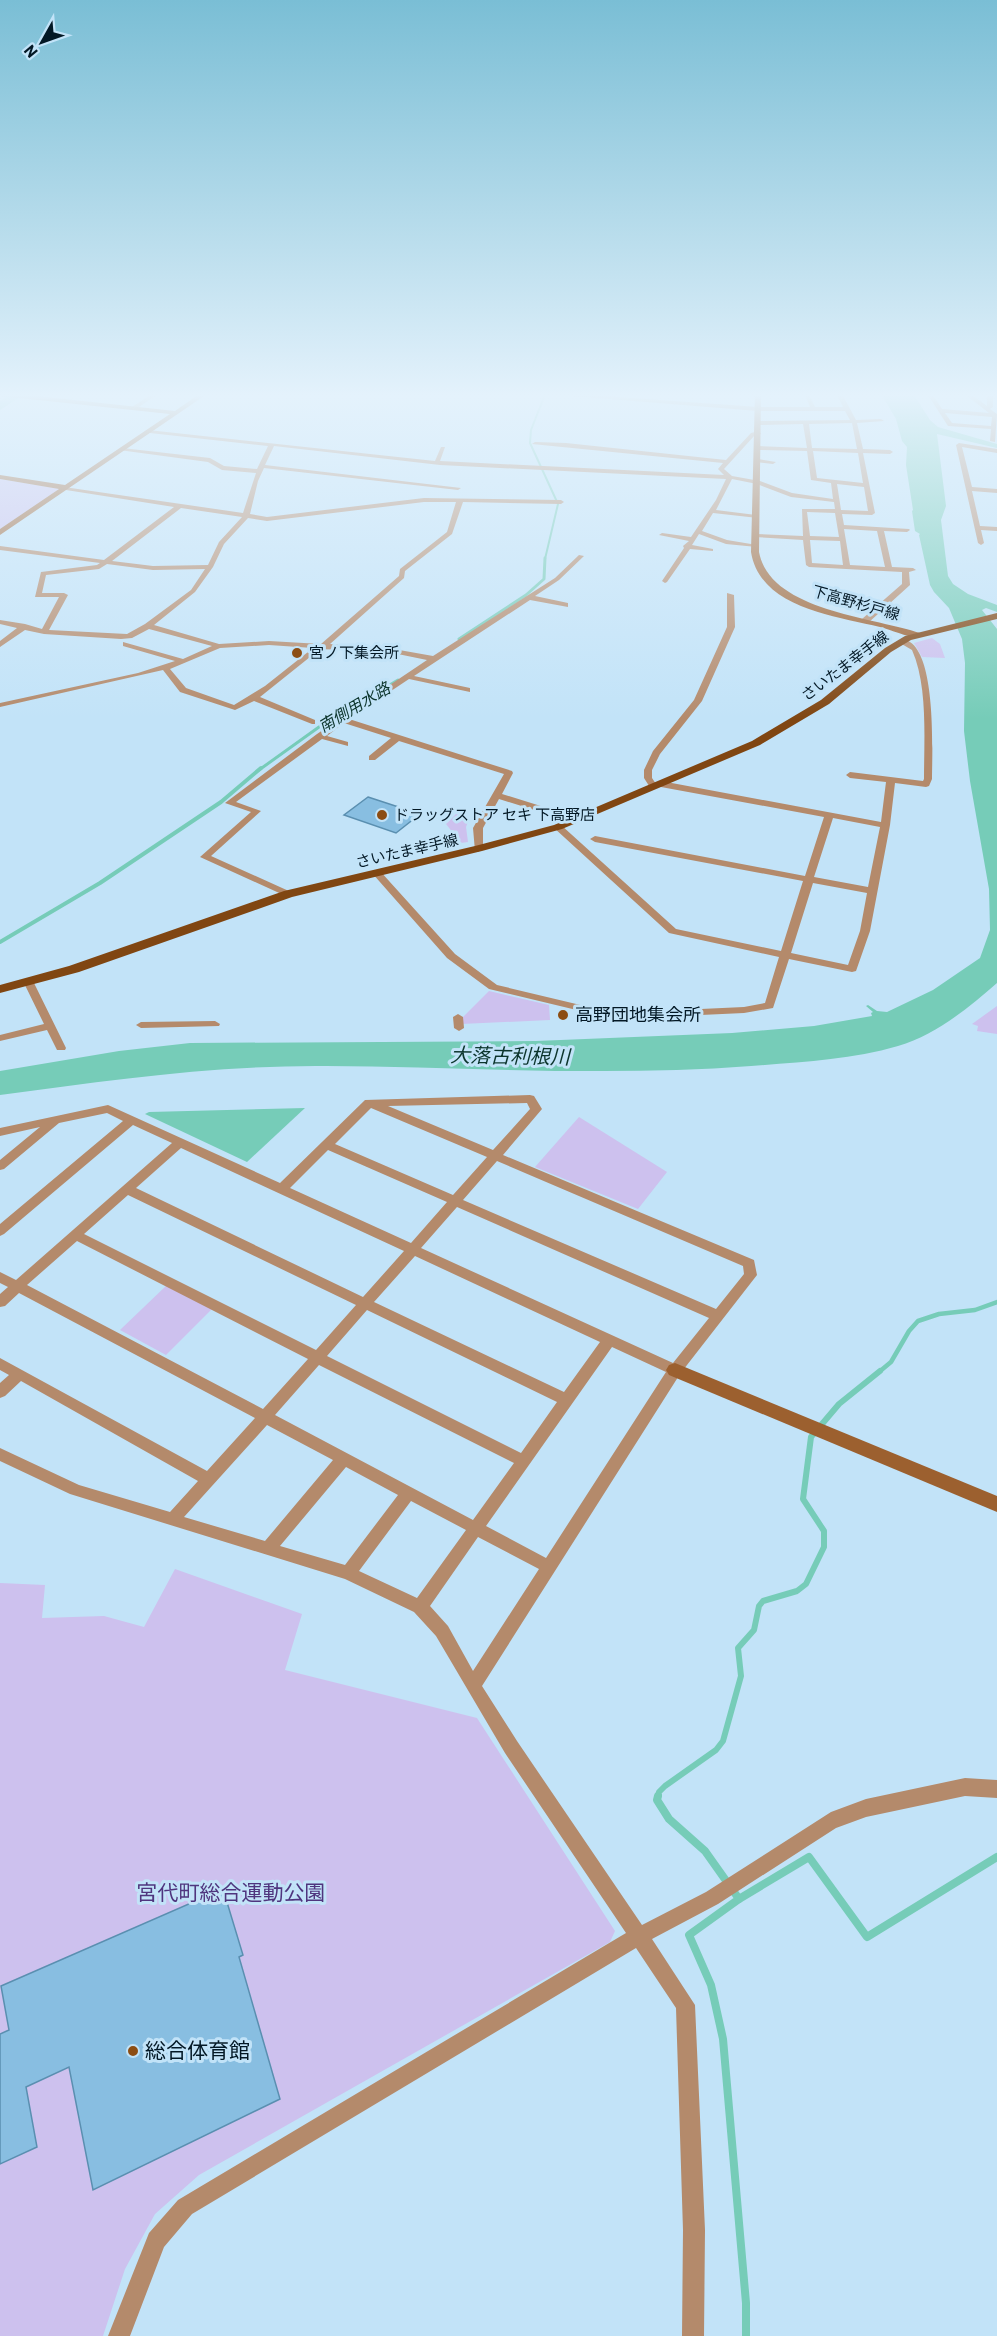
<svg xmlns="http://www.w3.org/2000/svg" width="997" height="2336" font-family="Barlow,'Noto Sans JP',sans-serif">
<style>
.green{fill:#cdc1ee}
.water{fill:#76ccb8}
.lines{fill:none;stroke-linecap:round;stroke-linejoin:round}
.stream-far5{stroke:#76ccb8;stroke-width:2}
.stream-far4{stroke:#76ccb8;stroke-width:3}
.stream-far3{stroke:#76ccb8;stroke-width:4}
.stream-far2{stroke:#76ccb8;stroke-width:4.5}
.stream-far1{stroke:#76ccb8;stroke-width:6}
.stream{stroke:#76ccb8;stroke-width:8}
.river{fill:#76ccb8;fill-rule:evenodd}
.building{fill:#88bee1;stroke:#5a8fb0;stroke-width:1.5}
.street{fill:#b48a6b;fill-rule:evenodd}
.secondary{fill:#9c602f;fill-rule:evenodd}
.primary{fill:#804612;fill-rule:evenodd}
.poi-dot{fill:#8c4d13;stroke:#c2e3f8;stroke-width:2}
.labels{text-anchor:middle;stroke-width:6;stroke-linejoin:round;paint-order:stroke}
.far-street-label{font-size:15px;fill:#031825;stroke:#c2e3f8}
.far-poi-label{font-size:15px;fill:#031825;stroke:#c2e3f8;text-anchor:start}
.far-water-label{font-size:16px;font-style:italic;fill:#0c352d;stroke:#c2e3f8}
.poi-label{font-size:18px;fill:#031825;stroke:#c2e3f8;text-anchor:start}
.water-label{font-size:20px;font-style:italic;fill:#0c352d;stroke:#c2e3f8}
.near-park-label{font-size:21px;fill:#4f357e;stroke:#c2e3f8}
.near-poi-label{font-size:21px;fill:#031825;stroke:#c2e3f8;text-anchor:start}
</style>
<rect width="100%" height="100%" fill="#c2e3f8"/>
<!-- green -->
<g class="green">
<path d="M0,479L60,489L0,529Z"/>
<path d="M932,638L940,644L945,658L922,657L914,643Z"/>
<path d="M456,814L469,819L466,827L468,842L461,843L446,824Z"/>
<path d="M489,991L549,1005L550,1020L461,1024L460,1020Z"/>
<path d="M997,1006V1034L977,1031L978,1026L972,1024Z"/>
<path d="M579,1117L667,1172L638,1209L535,1167Z"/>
<path d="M167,1285L212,1309L166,1355L120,1330Z"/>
<path d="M175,1569L302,1614L285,1670L477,1718L615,1931L610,1942L199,2175L155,2214L125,2269L103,2336H0V1583L45,1585L42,1618L104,1616L144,1627Z"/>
</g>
<!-- water -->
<g class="water">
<path d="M880,392H912L930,420L938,427L997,444V448L937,434L946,506L941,520L948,576L953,584L968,594L997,605V612L986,608L982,610L997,629V983C968,1008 936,1035 898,1046C850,1060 801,1062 751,1066C609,1077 468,1067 326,1066C217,1065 109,1080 0,1095V1071L119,1051L190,1043L536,1041L732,1033L814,1026L872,1016L871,1013L873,1012L866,1006L868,1005L877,1011L887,1012L933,990L980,958L990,930L989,889L970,781L964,731L965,663L962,639L949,608L934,592L930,585L919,535L920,534L915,531L912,511L913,510L906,465L907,447L902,441L896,419Z"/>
<path d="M305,1108L247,1162L145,1114L149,1112Z"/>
</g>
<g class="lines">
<!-- stream-far5 -->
<path class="stream-far5" d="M545,559L558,504L530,443L531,430L546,392"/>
<!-- stream-far4 -->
<g class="stream-far4">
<path d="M459,639L526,595L544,579L545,558"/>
<path d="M259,770L319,727L398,680"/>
</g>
<!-- stream-far3 -->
<path class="stream-far3" d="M0,942L100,883L221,802L261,768"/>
<!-- stream-far2 -->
<path class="stream-far2" d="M879,1372L891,1362L909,1331L918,1321L939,1314L975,1310L997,1302"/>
<!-- stream-far1 -->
<path class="stream-far1" d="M658,1798L659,1792L665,1786L716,1750L723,1741L741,1676L738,1648L754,1630L759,1606L763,1601L797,1591L806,1584L824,1547V1531L803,1499L811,1437L839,1404L880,1371"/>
<!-- stream -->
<g class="stream">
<path d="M658,1796L657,1800L669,1819L705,1851L739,1899L689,1935L711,1985L723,2039L746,2303V2336"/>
<path d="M739,1899L809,1857L867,1937L997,1857"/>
</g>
<!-- river -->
<path class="river" d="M13,392H28L0,410V401Z"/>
</g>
<!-- building -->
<g class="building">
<path d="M368,797L420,814L396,833L344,815Z"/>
<path d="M223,1889L243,1955L239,1957L280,2099L93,2190L69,2067L26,2087L37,2147L0,2164V2034L9,2030L1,1986Z"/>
</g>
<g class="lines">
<!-- street -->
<g class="street">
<path d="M155,392H161L136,409H132V407Z"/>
<path d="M550,392L758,407H810L804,392H841L856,420L881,419L884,421L857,423L863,449L890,450L893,452L890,454L863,453L875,513L872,515L842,514L844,525L909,529L910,530L907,532L884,531L892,567L913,568L916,570L909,572L910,585L868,623H862V619L902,584V572L809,567L806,565L803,540L754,537V535L756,534L803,536L802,509H835L834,502L791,497L757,484L732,479L716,510L756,515L758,516V518L713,513L702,531L727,540L757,545V547L726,544L699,534L692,545L713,549V551L690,549L667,582L665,583L662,581L684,548L683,546L689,541L659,535L662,533L691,537L716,500L726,479L440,465L274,446L265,465L461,488L458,490L264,468L258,481L250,514L267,517L424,498L561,500L564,502L561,504L463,502L452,534L405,571L404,578L330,644L388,648L433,656L555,578L579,555L584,556L559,580L535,596L568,603V607L530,600L414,676L470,688V692L409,679L349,719L512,771L513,773L502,794L579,818V822H573L499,799L483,828V849L478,852L475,851L473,828L504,774L399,741L375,760H369V756L391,738L344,723L327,736L348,742V746L322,739L236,802L261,811L211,856L291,892L293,894L288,897L200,857L251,812L225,803L317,734L427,660L388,652L320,649L260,697L315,720V724H312L254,701L235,710L180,692L163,670L0,707V703L138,673L175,661L123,646V642L183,659L212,646L149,629L132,638L121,639L44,634L25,630L0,647V641L17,628L0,624V620L25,624L42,629L59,597H35L41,572L97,565L100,563L0,550V546L104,560L174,507L66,490L64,487L243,513L256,473L222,470L208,462L119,450L122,448L210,458L224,466L257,469L268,446L150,433L148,430L435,461L441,447H445L440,461L724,475L718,469L723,463L532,444L535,442L566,443L726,460L751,433L759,431L761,434L755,435L724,469L732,476L760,481L792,493L833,499L831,483L811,480L807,451L758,450L755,448L758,446L807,448L803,424L759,425L756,423L759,421L850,420L845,411H758L546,394ZM809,395H837L843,407H815ZM852,423L857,449L812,448L809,424ZM813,451L858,453L863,483L817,478ZM837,484L864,487L868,511L841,510ZM424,502H456L447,532L400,569L399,576L321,644L269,641L219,644L154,625L195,592L213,567L224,544L248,518L267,521ZM181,508L242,517L219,542L208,565L153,566L112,561ZM807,512L835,513L839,537L810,536ZM844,529L877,531L885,567L850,565ZM810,540L840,541L843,565L812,563ZM107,564L153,570L205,569L191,590L145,624L127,634L49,630L68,595L64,593H42L46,575L99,569ZM269,645L313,648L265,686L234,705L186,688L170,669L220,648Z"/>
<path d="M926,392H931L942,409L989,413L962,392H968L987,406V392H993V407L990,409L997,414L995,442L990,441L991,429L948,426ZM945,413L992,417L991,426L952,423Z"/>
<path d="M959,443L997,449V453L962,447L972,487L997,489V493L972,491L980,526L997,527V531L981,530L984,543L981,545L978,543L956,445Z"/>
<path d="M758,459L776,462L773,464L756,462Z"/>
<path d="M727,593L734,595L735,627L702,701L660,754L652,770V778L658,787L651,789L644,778V770L653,751L694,700L727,627Z"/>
<path d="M900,639C938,638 932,753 932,779L929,786L926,787L895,783L890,825L870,931L856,971L852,972L789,959L773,1008L744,1013L614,1019L489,989L447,958L372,873L377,870L380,871L455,954L497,985L614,1013L744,1007L765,1003L779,957L669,933L553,827L555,825H561L676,929L781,951L803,881L595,842L590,839L595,836L805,876L824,817L661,787L657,784L661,781L881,822L886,782L850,778L846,775L850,772L923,781L924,779C924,739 928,686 912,650L900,643ZM833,818L880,827L868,887L814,877ZM813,883L867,893L860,931L848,965L791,953Z"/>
<path d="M28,978L33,981L66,1048L65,1050H57L47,1030L0,1041V1035L44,1024L23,981Z"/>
<path d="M458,1014L463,1017L464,1028L459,1031L454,1028L453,1017Z"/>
<path d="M215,1021L220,1024L219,1026L141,1028L136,1025L141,1022Z"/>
<path d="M530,1095L534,1096L542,1109L503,1155L754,1260L757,1275L680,1374L482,1686L517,1741L642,1925L706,1892L831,1812L866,1799L965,1778L997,1780V1798L965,1796L866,1817L836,1828L718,1904L652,1939L695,2005L705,2230L704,2336H682L683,2230L676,2008L636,1948L192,2214L164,2247L130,2336H108L149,2233L178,2200L626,1933L505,1753L436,1636L414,1612L345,1579L70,1494L0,1461V1448L79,1485L170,1512L198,1481L21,1381L5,1396L0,1398V1383L9,1375L0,1370V1358L207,1471L255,1418L19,1293L5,1306L0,1307V1294L8,1287L0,1283V1272L16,1280L172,1143L133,1125L4,1234L0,1236V1224L123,1121L107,1113L59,1123L4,1169L0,1170V1160L40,1127L0,1136V1128L108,1105L280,1183L365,1100ZM527,1103L530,1109L493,1150L388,1106ZM371,1108L487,1157L453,1195L335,1144ZM181,1148L404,1251L363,1297L136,1188ZM328,1150L447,1202L411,1243L290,1188ZM497,1161L743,1266L744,1274L716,1309L463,1200ZM128,1195L356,1305L316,1350L84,1234ZM457,1207L709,1318L673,1363L421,1248ZM77,1241L308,1359L263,1409L27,1285ZM415,1256L600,1342L564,1392L374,1302ZM367,1310L557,1402L521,1453L327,1356ZM612,1347L666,1372L546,1558L486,1526ZM319,1365L514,1463L473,1520L275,1415ZM267,1425L333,1460L265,1541L184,1517ZM346,1467L398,1495L345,1565L280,1546ZM411,1501L466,1530L417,1598L359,1571ZM478,1537L539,1569L473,1671L448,1626L430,1606Z"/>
</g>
<!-- secondary -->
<g class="secondary">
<path d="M0,392L175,411L202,392H210L0,535V529L59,489L0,479V475L65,485L170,414L0,396Z"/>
<path d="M755,392H761L759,552C770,611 873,617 920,633V637C908,638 892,630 880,627C835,616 760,608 751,552Z"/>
<path d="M675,1363L997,1496V1512L669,1375L666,1370L669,1365Z"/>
</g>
<!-- primary -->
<path class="primary" d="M997,613V619L911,640L891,652L829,704L760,745L562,829L482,851L292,897L79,972L0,993V985L69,966L284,891L475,846L554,825L752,741L821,700L885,648L905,636Z"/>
</g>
<!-- sky -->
<linearGradient id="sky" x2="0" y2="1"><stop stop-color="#7abed5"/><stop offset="0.55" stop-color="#e4f2fc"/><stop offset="1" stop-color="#e4f2fc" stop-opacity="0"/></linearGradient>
<rect width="997" height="719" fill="url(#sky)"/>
<!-- markers -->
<g class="poi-dot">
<circle cx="297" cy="653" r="6"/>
<circle cx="382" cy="815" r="6"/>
<circle cx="563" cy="1015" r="6"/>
<circle cx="133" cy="2051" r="6"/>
</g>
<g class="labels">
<!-- far-street labels -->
<g class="far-street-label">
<text transform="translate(856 603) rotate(16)" y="5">下高野杉戸線</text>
<text transform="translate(845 666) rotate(-37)" y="5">さいたま幸手線</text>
<text transform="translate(407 851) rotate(-13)" y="5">さいたま幸手線</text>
</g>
<!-- far-poi labels -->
<g class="far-poi-label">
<text x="309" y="658">宮ノ下集会所</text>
<text x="394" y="820">ドラッグストア セキ 下高野店</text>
</g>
<!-- far-water labels -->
<g class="far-water-label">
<text transform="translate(354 707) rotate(-31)" y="6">南側用水路</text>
</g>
<!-- poi labels -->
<g class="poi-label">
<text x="575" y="1021">高野団地集会所</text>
</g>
<!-- water labels -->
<g class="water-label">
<text transform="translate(510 1056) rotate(1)" y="7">大落古利根川</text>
</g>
<!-- near-park labels -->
<g class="near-park-label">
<text x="231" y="1900">宮代町総合運動公園</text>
</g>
<!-- near-poi labels -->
<g class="near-poi-label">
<text x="145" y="2058">総合体育館</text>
</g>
</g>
<!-- north arrow -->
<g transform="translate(42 42) rotate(230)" stroke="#c2e3f8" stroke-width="4.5" paint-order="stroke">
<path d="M0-4.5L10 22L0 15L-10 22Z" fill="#031825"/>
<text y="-9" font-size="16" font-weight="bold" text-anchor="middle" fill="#031825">N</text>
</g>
</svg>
